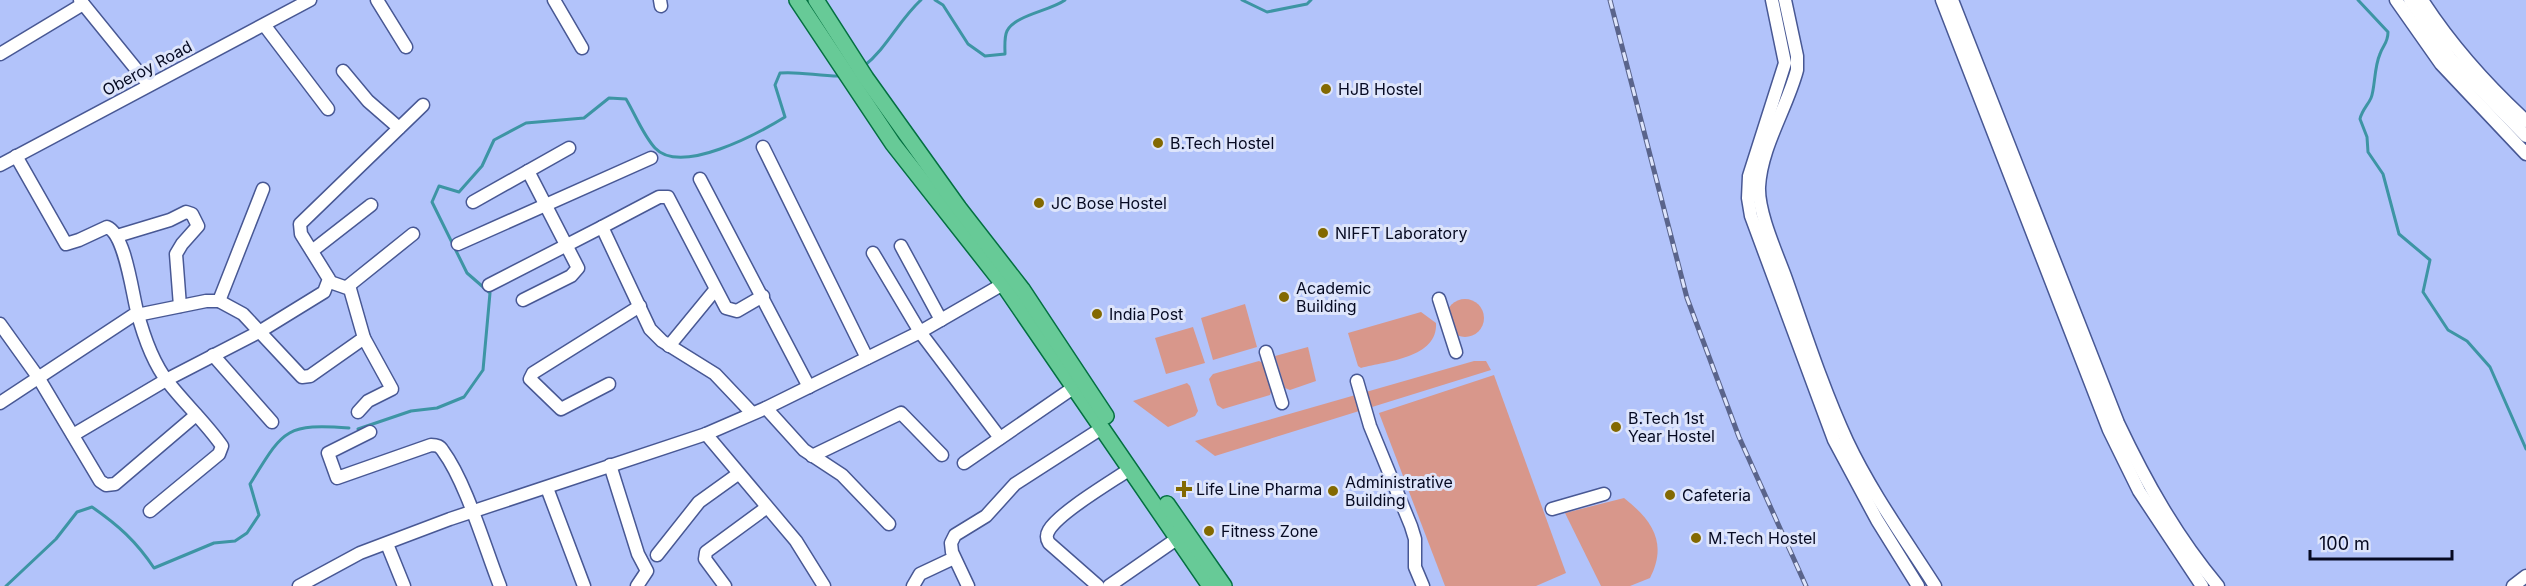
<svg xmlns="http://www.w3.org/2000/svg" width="2526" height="586" font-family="Inter,sans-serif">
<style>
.green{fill:#d8978b}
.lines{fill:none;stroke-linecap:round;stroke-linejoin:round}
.stream{stroke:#3d95a4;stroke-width:3}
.minor-casing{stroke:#485894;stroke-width:15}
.major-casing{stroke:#037041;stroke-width:18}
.minor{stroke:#fff;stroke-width:12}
.major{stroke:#67ca97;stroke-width:15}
.rail-casing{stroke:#5a648b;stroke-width:5}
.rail{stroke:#dee5fb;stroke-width:3;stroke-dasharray:9;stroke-linecap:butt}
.poi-dot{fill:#836901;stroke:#dee5fb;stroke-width:2}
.labels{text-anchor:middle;stroke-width:6;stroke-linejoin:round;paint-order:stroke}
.street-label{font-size:16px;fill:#060a22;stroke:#dee5fb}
.poi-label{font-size:16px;fill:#060a22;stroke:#dee5fb;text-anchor:start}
</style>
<rect width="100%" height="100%" fill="#b2c3fa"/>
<!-- green -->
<g class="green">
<circle cx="1465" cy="318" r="19"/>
<path d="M1245,304L1257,347L1213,360L1201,318Z"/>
<path d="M1421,312L1436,323C1438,358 1387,361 1361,368L1358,366L1348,333Z"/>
<path d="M1193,327L1205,363L1166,374L1155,338Z"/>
<path d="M1308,347L1316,381L1290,390L1285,388L1275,356Z"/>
<path d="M1259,361L1263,363L1271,392L1270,395L1223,409L1217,405L1209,379L1213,374Z"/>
<path d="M1474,361H1486L1491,370L1215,456L1195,441Z"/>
<path d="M1494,375L1566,573L1536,586H1445L1379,413Z"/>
<path d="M1187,383L1190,386L1198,411L1195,416L1168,427L1133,401Z"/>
<path d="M1624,498C1652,520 1668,543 1650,578L1630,586H1601L1565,513Z"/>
</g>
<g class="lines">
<!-- stream -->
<g class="stream">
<path d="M935,0L943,5L968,44L985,56L1005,54C1005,48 1004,37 1007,31C1015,15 1050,11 1065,0"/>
<path d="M1242,0L1267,12L1307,4L1311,0"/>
<path d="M2358,0L2388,32C2388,43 2383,45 2380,54C2374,67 2375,89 2371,98C2368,105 2362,110 2360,119L2367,137L2368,152L2383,174L2399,234L2430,260L2423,292L2448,330L2467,341L2490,367L2526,449"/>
<path d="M864,66C887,48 899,20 921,0"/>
<path d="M358,429L411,411L437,408L464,397L483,370L490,293L467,273L432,202L439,186L459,192L482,166L494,140L526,123L584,118L609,98L626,99C635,114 643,135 655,148C681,176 759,133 785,117L775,85L780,73C801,71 821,77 843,76"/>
<path d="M6,586L56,539L77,512L92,507C118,525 136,541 154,568L214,543L235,541L247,533L259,515L250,484C283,431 284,423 349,428"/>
</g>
<!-- minor casing -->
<g class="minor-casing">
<g id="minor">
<path d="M80,0L149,85"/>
<path d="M377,0L406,47"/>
<path d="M554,0L582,48"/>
<path d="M660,0L661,6"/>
<path d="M1772,0L1785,63L1749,176L1748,198L1751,216L1834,440L1877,520L1918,586"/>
<path d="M1785,0L1797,56V70C1787,108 1761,147 1759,187C1758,213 1777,254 1786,279C1805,333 1823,389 1847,441C1871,492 1905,539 1935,586"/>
<path d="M1942,0L2109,430L2139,491L2202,586"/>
<path d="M1952,0L2118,423C2146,482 2176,536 2218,586"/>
<path d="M2396,0L2441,64L2526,154"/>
<path d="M2410,0L2450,58L2526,136"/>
<path d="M2422,0C2451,45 2487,85 2526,121"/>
<path d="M265,26L328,109"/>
<path d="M0,54L83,4"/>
<path d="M343,71L368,101L399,128"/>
<path d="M763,147L867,358"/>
<path d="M16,156L66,244L79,240L107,227C125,234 132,292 137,311C143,334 153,363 168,382C185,404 206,423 222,446L219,454L150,511"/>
<path d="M0,165L310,0"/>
<path d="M700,179L809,387"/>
<path d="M473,202L569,148"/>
<path d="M117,236L170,220L186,212L192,214L198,226L182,244L176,254L180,306"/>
<path d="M458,244L651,158"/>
<path d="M901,246L941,320"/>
<path d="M312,251L371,205"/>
<path d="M873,253L920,332L1000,438"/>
<path d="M330,282L350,289L364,338L392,389L368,401L358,412"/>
<path d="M489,285L602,227"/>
<path d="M347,287L413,234"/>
<path d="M1439,299L1456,352"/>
<path d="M523,300L571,276L578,268L528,171"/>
<path d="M219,301L263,189"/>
<path d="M0,324L38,377L100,481L106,485L115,484L196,415"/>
<path d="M669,346L715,290"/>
<path d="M1266,352L1282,403"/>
<path d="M213,355L272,422"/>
<path d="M1357,381L1370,426L1411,526L1415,539V567L1423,586"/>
<path d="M609,384L561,409L530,379L533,373L640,306"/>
<path d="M0,403L132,316L206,301H219L243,314L302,377L310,376L364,338"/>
<path d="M766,408L804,450L842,475L889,524"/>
<path d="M752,413L715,374L662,341L650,329L602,227L659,197H668L726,308L737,311L763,296"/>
<path d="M370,432L328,453L337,478L431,445C437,445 440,446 443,451C466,482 485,548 500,586"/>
<path d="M706,434L796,541L824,586"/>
<path d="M73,435L166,380L259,332L324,292L329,279L301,234L300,224L423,105"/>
<path d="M812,456L901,413L942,455"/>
<path d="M964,463L1073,388"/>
<path d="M610,465L638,554L647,571L637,586"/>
<path d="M547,488L584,586"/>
<path d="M1552,509L1604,494"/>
<path d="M387,544L404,586"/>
<path d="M657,555L699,502L738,474"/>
<path d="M299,586L360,553L450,519L706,434L766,408L920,332L1010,280"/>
<path d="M725,586L705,559L706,552L766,508"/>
<path d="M913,586L920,574L954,558"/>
<path d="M968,586L952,552L951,543L955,535L986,516L1015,484L1102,428"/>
<path d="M1098,586L1049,543C1046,538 1046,535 1049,530C1060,512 1111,482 1130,469"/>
<path d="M1109,586L1178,538"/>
<path d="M2513,586L2526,576"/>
</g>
</g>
<!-- major casing -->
<g class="major-casing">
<g id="major">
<path d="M797,0L893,144L1003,284L1210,586"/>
<path d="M816,0L866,78L959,208L1022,289L1106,416"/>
<path d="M1167,504L1224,586"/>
</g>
</g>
<!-- minor -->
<use href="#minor" class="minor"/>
<!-- major -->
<use href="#major" class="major"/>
<!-- rail casing -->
<g class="rail-casing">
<path id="rail" d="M1610,0L1687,298L1739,437L1806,586"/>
</g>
<!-- rail -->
<use href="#rail" class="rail"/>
</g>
<!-- markers -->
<g class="poi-dot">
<circle cx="1326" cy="89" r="6"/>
<circle cx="1158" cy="143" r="6"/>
<circle cx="1039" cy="203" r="6"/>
<circle cx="1323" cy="233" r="6"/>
<circle cx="1284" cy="297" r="6"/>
<circle cx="1097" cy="314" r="6"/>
<circle cx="1616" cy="427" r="6"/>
<path d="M1181 480h6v6h6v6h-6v6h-6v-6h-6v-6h6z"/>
<circle cx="1333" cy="491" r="6"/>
<circle cx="1670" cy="495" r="6"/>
<circle cx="1209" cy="531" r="6"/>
<circle cx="1696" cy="538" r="6"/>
</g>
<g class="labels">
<!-- street labels -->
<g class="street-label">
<text transform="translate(147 68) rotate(-28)" y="6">Oberoy Road</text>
</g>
<!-- poi labels -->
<g class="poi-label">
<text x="1338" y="95">HJB Hostel</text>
<text x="1170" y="149">B.Tech Hostel</text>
<text x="1051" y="209">JC Bose Hostel</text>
<text x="1335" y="239">NIFFT Laboratory</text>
<text x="1296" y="294">Academic<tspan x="1296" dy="18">Building</tspan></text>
<text x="1109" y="320">India Post</text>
<text x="1628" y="424">B.Tech 1st<tspan x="1628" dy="18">Year Hostel</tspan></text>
<text x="1345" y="488">Administrative<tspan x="1345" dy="18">Building</tspan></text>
<text x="1196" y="495">Life Line Pharma</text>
<text x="1682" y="501">Cafeteria</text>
<text x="1221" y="537">Fitness Zone</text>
<text x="1708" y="544">M.Tech Hostel</text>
</g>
</g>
<!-- scale -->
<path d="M2310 550v9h142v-9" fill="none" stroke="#060a22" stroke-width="3"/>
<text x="2319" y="550" font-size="18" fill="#060a22" stroke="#dee5fb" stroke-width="4.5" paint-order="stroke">100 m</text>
</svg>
